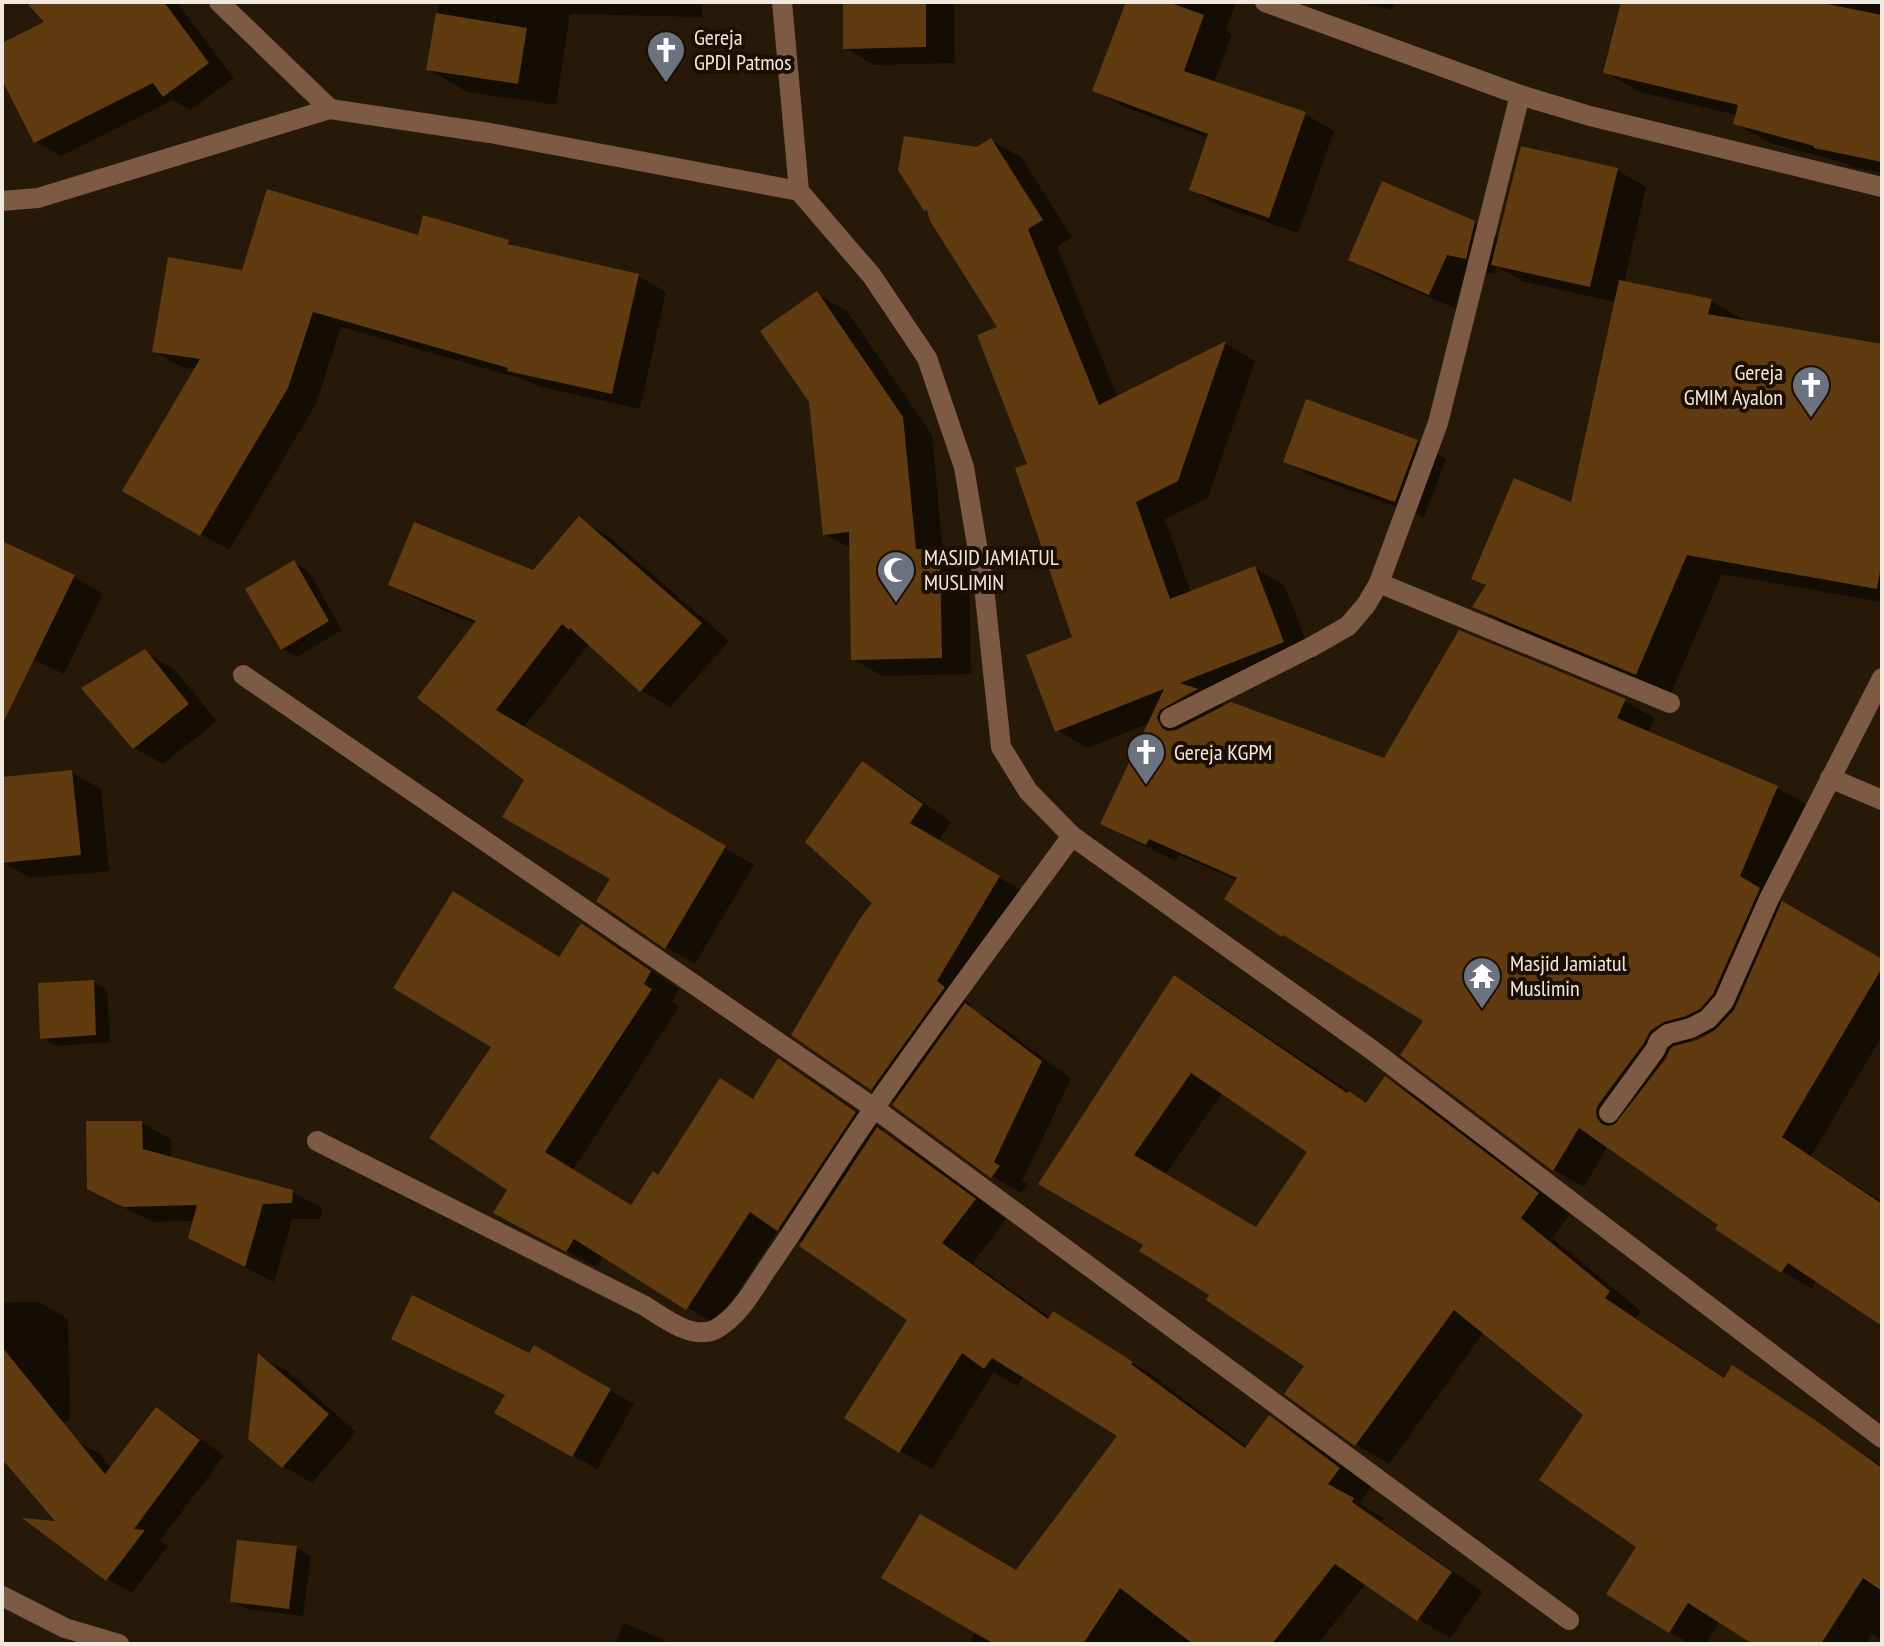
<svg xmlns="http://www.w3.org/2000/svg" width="1884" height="1646" font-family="'PT Sans Narrow',sans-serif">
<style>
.shadow{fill:#0007;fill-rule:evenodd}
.building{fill:#5f3b0f;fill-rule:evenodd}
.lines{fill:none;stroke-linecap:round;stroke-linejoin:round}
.minor{stroke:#7d5a43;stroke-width:20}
.labels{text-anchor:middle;stroke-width:8;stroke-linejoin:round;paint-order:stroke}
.poi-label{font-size:22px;fill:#f2e9de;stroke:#1c0f02;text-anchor:start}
</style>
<rect width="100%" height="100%" fill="#261908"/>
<!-- shadow -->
<g class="shadow">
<path d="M28,2H177L234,78L190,110L173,100L61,156L35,141L2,76V45L47,23Z"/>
<path d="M430,2H702V17L570,14L556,105L467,92L429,69L439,5Z"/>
<path d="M845,2H954L955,63L874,65L845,48Z"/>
<path d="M1128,2H1236L1226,30L1232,34L1214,84L1305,114L1334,131L1298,233L1220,206L1191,189L1209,138L1124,107L1095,90Z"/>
<path d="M1353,2H1394L1392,10Z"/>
<path d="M1623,2H1882V173L1851,167L1845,163L1770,143L1735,123L1737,115L1640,92L1605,72Z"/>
<path d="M991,140L1022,158L1072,237L1057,247L1118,398L1226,344L1255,361L1208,498L1165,519L1191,593L1255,568L1285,586L1313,659L1211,699L1225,707L1385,761L1625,701L1655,718L1648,733L1777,788L1807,805L1769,895L1882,961V1036L1811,1156L1872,1196L1882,1200V1323L1817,1281L1812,1289L1782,1271L1721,1225L1608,1146L1584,1187L1554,1170L1402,1054L1425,1021L1283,935L1227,898L1238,881L1179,855L1176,861L1132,840L1102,823L1150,723L1087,748L1057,730L1075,638L1030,465L1000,328L929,212L925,209L977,149ZM1706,1035V1036L1687,1044L1695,1038Z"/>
<path d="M1617,170L1646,187L1624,283L1711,301L1745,321L1882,346V602L1722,574L1671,693L1509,626L1475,607L1487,586L1474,578L1573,504L1616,302L1522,281L1497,266L1495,274L1476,270L1459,310L1379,276L1350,259L1474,223L1500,237Z"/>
<path d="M419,238L508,242L521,249L638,276L666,292L640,409L537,386L526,380L341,327L316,404L229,550L124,491L196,369L182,367L154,351L243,272Z"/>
<path d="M817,294L847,311L932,435L943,553L969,568L971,674L882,676L853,659L852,549L824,534Z"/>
<path d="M1417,442L1446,459L1424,517L1314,477L1285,461Z"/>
<path d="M579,519L608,536L729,641L670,707L641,690L590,643L523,728L754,865L695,964L666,947L613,879L527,779L420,698L476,624L420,601L391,585L534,572Z"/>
<path d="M2,543L74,577L103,594L64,674L2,644Z"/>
<path d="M294,562L308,571L342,630L297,657L282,649Z"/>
<path d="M145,652L174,669L217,721L163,764L134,748Z"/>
<path d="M862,764L891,780L951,822L938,842L1028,894L965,999L972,1005L970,1008L995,1022L1071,1079L1022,1181L1028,1184L1021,1193L992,1176L895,1105L896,1103L872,1088L875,903Z"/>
<path d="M72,773L101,789L109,871L31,878L2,862V779Z"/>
<path d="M582,926L611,942L679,989L672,1002L679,1007L573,1170L632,1206L659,1177L755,1100L778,1060L807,1077L884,1130L883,1132L910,1148L1006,1219L973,1263L1051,1318L1085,1332L1163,1382L1162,1383L1248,1447L1269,1418L1301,1436L1371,1487L1359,1504L1384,1518L1382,1522L1483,1592L1450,1638L1418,1619L1366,1583L1318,1644H976L970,1640L1017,1573L1120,1435L1025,1375L1017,1386L994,1372L932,1469L900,1451L909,1320L803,1243L779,1229L716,1325L604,1255L596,1267L524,1229L509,1190L560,959Z"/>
<path d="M1175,977L1207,996L1368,1104L1385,1079L1418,1097L1570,1214L1552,1238L1641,1311L1636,1318L1726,1378L1733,1368L1765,1387L1882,1466V1641L1872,1634L1865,1644H1756L1720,1621L1706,1644H1691L1670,1632L1639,1546L1586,1415L1484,1332L1389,1464L1357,1445L1287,1393L1307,1366L1146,1244L1041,1183ZM1223,1092L1309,1152L1256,1229L1165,1175Z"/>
<path d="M93,982L107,990L110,1042L56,1046L42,1037Z"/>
<path d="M141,1123L171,1139V1159L292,1192L322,1208L320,1219H292L274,1282L219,1254L190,1237L194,1221L154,1222L118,1205Z"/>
<path d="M39,1302L68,1319L70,1419L2,1461V1303Z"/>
<path d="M534,1347L634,1404L597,1469L497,1412Z"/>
<path d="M260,1356L288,1372L356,1432L312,1483L283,1466Z"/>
<path d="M156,1410L181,1424L224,1456L160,1541L168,1546L132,1593L107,1579L59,1524L76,1440L100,1454L112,1469Z"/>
<path d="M297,1548L311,1556L303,1616L247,1609L232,1601Z"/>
<path d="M624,1623L672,1644H615Z"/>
</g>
<!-- building -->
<g class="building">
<path d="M26,2H164L209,63L163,97L153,83L34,143L2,80V43L44,22Z"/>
<path d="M843,2H926V47L843,49Z"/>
<path d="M1126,2H1168L1204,15L1184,71L1306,112L1269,218L1189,190L1208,134L1092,91Z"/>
<path d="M1621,2H1817L1882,15V162L1814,148V146L1733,124L1738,105L1603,73Z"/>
<path d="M436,13L527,28L518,84L426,70Z"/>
<path d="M904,136L977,147L991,138L1043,220L1028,229L1099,405L1226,341L1178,481L1136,502L1170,599L1255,566L1284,642L1180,683L1198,689L1160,710L1157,718L1162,728L1168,731L1176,730L1231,702L1384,758L1459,630L1626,699L1617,718L1778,786L1740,876L1760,888L1713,994L1700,1009L1686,1016L1664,1022L1650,1031L1644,1043L1598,1105L1596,1111L1597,1118L1602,1124L1608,1126L1615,1124L1666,1058L1670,1049L1674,1046L1697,1040L1715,1030L1734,1010L1782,901L1882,959V968L1782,1137L1882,1204V1326L1788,1263L1781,1273L1715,1229L1718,1225L1579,1128L1553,1171L1400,1055L1423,1021L1283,935L1282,937L1224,899L1237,878L1149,839L1146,845L1100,824L1164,689L1055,732L1026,655L1072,637L1015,468L1027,464L977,335L997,327L930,221L927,210L924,211L898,170Z"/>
<path d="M1521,146L1618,168L1590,287L1491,265Z"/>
<path d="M1382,181L1475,221L1466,259L1447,255L1429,295L1348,260Z"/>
<path d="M267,189L418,235L423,215L509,240L508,244L639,274L612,394L507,371L508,368L313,312L288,388L200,536L122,491L200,359L152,352L168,257L242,270Z"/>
<path d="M1619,280L1712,299L1708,314L1882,344V559L1877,589L1687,555L1636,675L1472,607L1486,585L1471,579L1514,478L1571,502Z"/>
<path d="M817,291L903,417L916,549H940L942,658L851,660L849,532L823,535L809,402L760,331Z"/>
<path d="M1306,399L1418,440L1395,502L1283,462Z"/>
<path d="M579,516L702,623L640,692L570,628L569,630L562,624L496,710L726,846L665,949L596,901L610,879L502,817L524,780L417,698L476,621L388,585L414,522L533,570Z"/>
<path d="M2,541L75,575L2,725Z"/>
<path d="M294,560L329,621L281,650L245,589Z"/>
<path d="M145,649L189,704L133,749L81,688Z"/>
<path d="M862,761L923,804L910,823L1000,876L937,981L945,987L871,1090L791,1035L859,920L872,903L805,842Z"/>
<path d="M72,770L81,855L2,863V777Z"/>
<path d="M453,891L559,957L581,923L651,971L644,984L652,989L545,1152L631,1205L653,1171L658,1175L720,1078L753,1099L778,1058L856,1112L777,1231L750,1212L686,1310L574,1239L566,1252L493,1213L507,1190L429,1138L491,1047L393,988Z"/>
<path d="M1174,975L1347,1093L1349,1091L1366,1103L1385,1076L1539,1193L1521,1218L1610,1291L1605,1298L1724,1378L1732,1365L1815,1420L1882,1468V1591L1863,1578L1821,1644H1753L1688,1603L1669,1633L1606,1594L1636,1547L1539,1480L1583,1415L1454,1310L1355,1446L1284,1394L1304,1366L1206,1300L1209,1295L1139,1251L1143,1245L1038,1184ZM1191,1073L1307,1152L1256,1227L1134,1155Z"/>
<path d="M94,980L96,1035L40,1039L38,983Z"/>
<path d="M965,1003L1042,1061L994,1162L1000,1166L991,1178L892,1105Z"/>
<path d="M86,1121H142L143,1149L293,1190L292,1203L263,1204L245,1267L188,1238L197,1205L123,1207L87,1189Z"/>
<path d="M877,1127L976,1199L942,1243L1048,1319L1053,1311L1133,1362L1131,1364L1245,1448L1269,1415L1340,1468L1328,1484L1354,1498L1352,1502L1452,1572L1417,1621L1335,1564L1272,1644H1193L1120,1588L1083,1644H994L881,1578L920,1514L1016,1570L1117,1436L992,1358L984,1369L962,1353L899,1453L844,1418L907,1320L799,1246Z"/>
<path d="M412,1295L529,1353L534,1345L611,1389L572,1457L494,1413L505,1395L391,1339Z"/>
<path d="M2,1347L105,1474L156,1407L200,1440L134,1529L145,1530L106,1581L22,1518L55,1521L2,1459Z"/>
<path d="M258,1353L329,1414L282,1468L248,1439Z"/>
<path d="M237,1540L297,1546L289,1609L230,1602Z"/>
</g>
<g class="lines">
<!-- minor -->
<g class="minor">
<path d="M219,2L330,109"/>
<path d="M782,2L799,191L872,276L927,358L964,467L984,587L1001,747L1028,791L1072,836L1372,1050L1882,1438"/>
<path d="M1265,2L1520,95L1590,116L1882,187"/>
<path d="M2,201L38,198L330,109L490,133L799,191"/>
<path d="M1379,583L1670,703"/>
<path d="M243,675L874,1108L1569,1620"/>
<path d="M1170,718L1313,646L1348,626L1366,605L1379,583L1438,423L1520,95"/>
<path d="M1830,778L1882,800"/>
<path d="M1609,1113L1655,1050L1659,1041L1668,1034L1691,1028L1708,1019L1724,1001L1769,899L1882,678"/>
<path d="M317,1141L645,1306C664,1318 693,1341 716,1329C739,1316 753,1290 767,1269C804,1216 838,1160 875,1107C939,1015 1006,926 1072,836"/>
<path d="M2,1596L65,1628L119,1644"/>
</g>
</g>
<!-- icons -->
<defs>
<g id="church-pin" transform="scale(2)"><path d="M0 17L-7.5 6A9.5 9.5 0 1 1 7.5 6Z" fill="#6b7280" stroke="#1c0f02"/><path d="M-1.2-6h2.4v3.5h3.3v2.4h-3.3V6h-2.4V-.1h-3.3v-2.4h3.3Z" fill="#fff"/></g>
<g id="mosque-pin" transform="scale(2)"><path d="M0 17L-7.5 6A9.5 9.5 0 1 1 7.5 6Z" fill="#6b7280" stroke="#1c0f02"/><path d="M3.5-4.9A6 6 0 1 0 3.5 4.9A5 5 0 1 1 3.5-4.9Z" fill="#fff"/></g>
<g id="temple-pin" transform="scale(2)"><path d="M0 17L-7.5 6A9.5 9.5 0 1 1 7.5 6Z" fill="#6b7280" stroke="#1c0f02"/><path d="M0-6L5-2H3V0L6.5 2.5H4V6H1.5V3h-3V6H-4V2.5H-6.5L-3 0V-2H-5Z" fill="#fff"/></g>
</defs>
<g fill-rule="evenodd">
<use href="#church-pin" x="666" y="50"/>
<use href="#church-pin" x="1811" y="385"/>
<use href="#mosque-pin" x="896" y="570"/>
<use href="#church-pin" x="1146" y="752"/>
<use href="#temple-pin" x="1482" y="976"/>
</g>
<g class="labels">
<!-- poi labels -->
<g class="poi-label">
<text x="694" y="45">Gereja<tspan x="694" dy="25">GPDI Patmos</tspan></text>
<text x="1783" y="380" text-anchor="end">Gereja<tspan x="1783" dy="25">GMIM Ayalon</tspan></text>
<text x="924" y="565">MASJID JAMIATUL<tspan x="924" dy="25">MUSLIMIN</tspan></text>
<text x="1174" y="760">Gereja KGPM</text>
<text x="1510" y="971">Masjid Jamiatul<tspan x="1510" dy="25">Muslimin</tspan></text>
</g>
</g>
<!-- border -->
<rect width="1884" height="1646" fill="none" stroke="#f2e9de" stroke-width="8"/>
</svg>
